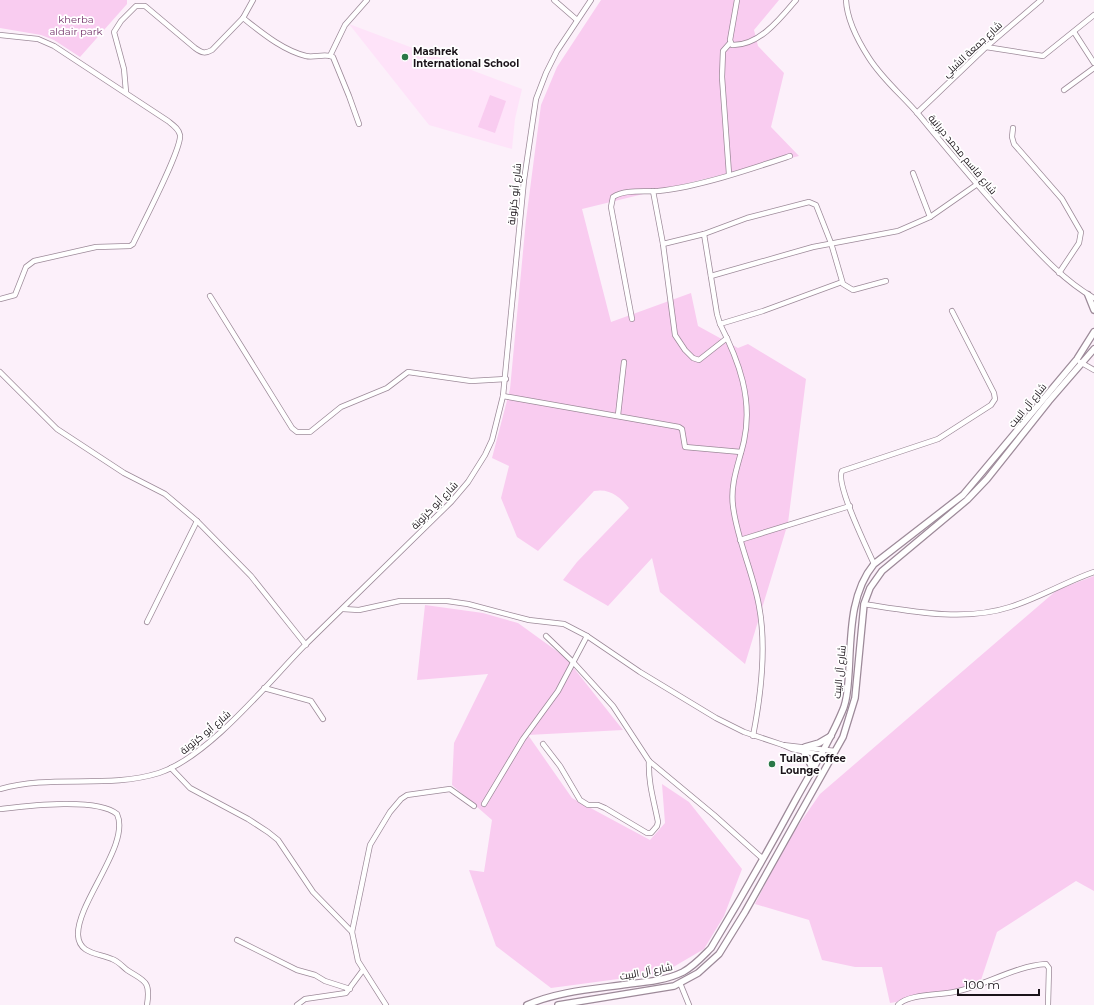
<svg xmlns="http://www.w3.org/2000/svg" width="1094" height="1005" font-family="Montserrat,Cairo,sans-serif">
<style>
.built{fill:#fee3f9}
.green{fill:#f9ccf0}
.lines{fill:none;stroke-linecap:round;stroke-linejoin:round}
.minor-casing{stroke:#9d8a99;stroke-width:6}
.tertiary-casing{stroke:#9d8a99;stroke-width:8}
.minor{stroke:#fff;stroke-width:4.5}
.tertiary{stroke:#fff;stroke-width:5.5}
.poi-dot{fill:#2a7848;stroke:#fff;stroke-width:1.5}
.labels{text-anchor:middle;stroke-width:3.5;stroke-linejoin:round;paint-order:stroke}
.park-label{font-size:10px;fill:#73326a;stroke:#fff}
.street-label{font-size:10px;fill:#1a1319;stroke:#fff}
.poi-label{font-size:10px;font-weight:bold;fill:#1a1319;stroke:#fff;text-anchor:start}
</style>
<rect width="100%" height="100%" fill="#fcf0fa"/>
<!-- built -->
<path class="built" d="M349,24L522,89L515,119L512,149L429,125Z"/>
<!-- green -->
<g class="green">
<path d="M0,0H127V4L80,57L54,40L41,35L0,28Z"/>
<path d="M601,0H779L754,30L758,46L784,73L771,127L799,156L582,209L611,322L691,293L698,326L738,348L748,344L806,379L788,523L745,664L660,592L652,558L608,606L563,580L577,562L629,508C620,497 610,488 594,491L538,551L517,537L501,498L509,466L492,458L510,389L526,220L541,105L557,67Z"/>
<path d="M490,95L506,101L495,133L478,127Z"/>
<path d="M1094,576V891L1076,881L997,932L978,989L890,1003L882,967H855L822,960L809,920L755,904L786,843L820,794L1057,590Z"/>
<path d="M425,605L483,613L518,623L565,657L623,730L528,735L572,798L650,840L665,823L662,784L689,802L742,869L724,916L704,949L663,973L551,988L496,946L469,870L484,872L492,820L452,785L454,743L488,674L417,680Z"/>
</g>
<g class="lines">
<!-- minor casing -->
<g class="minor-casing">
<g id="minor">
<path d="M554,0L577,20"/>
<path d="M737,0L730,40L732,45C759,46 780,19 796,0"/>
<path d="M846,0C847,21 858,41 869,58C883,80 903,96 919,115C951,154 982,191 1016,228C1040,254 1063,280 1094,298"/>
<path d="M243,18C261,32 282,50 306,56C314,58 326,53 333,57L349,96L359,124"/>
<path d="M1074,32L1094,63"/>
<path d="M0,35L38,39L54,46L168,121C173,125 179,129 180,135C182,149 141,227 133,244L130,246L96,247L34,261L26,267L15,295L0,299"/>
<path d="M986,47L1043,56L1094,15"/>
<path d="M330,56L345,25L367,0"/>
<path d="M1064,90L1094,68"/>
<path d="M126,92L124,69L114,32L121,21L136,6H145L195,48C202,53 205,54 212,50L243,18L253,0"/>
<path d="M917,113L986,47L1041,0"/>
<path d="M1013,128L1012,137L1014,144L1062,199L1081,232L1079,243L1059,273"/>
<path d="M913,173L930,217"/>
<path d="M729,174L722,77L723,51L730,43"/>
<path d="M653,191L663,244L675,335L685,350L693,358L699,360L727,338"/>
<path d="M704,234L717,314L720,324L763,311L842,282"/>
<path d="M663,244L704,234L747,218L809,202L816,205L831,243L843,284L853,290L886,281"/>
<path d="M711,276L813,247L898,231L930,217L976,185"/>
<path d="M210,296L292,428L297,432H310L341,407L387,388L408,372L471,381L506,379"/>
<path d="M632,319L611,207L613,197C625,189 644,192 658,191C698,187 751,169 790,156"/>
<path d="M720,324C739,361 753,399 744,441C739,463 730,483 733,506C737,540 753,572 759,606C767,648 761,695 753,736"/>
<path d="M1080,362L1094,370"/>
<path d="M0,372L57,429L124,473L165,494L197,521L251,576L306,645"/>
<path d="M503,396L679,427L682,429L685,447L741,452"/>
<path d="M618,415L624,362"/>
<path d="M740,540L850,506"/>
<path d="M874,564C867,548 835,484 842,471L938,439L991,405L995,399L994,393L952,311"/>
<path d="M864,604C910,611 964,622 1010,607C1039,598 1065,582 1094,572"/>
<path d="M343,609L359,610L400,601H447L468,604L529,620L564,624L587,636L640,672L716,718L744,732L783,745L835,751"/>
<path d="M147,622L197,521"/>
<path d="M546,636L573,662L613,706L649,761L714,815L763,859"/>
<path d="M264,688L311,701L323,719"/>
<path d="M543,744L560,766L580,800L588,805H598L605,808L647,833H651L657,826L658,822C654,801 648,783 649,761"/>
<path d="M783,745L792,749L832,757"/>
<path d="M171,768L190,788L248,819L268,832L278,840L313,892L352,932L358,961L386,1005"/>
<path d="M0,789C51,774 108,789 159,773C208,757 267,684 304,646C353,598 402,550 451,502L468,482L485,455L492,440L503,396L524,180L536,99L546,73L557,51L591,0"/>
<path d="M484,804L523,739L558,691L587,636"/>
<path d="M0,809C26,806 97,797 117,814C131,844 77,902 78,935C79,954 98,953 112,959C118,961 122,966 127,970C144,981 151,980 147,1005"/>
<path d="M352,932L370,845L390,812L401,799L407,795L450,789L474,806"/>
<path d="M237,940L297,970L315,975L325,981L350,989"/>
<path d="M680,983L689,1005"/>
<path d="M297,1005L305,999L346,993L363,970"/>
<path d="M898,1005C908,994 939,995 954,992C985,986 1014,966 1046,964L1049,968L1048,1005"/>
</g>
</g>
<!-- tertiary casing -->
<g class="tertiary-casing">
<g id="tertiary">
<path d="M1088,295L1094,310"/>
<path d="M805,747L819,743L831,736"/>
<path d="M804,752L813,769"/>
<path d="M527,1005C559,991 595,989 629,984C647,982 667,980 683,972C694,966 702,957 711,948C740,900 768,851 795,801C812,770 831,740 844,707C848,695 848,683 849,671C851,635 850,593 874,564L963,495L1077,359L1094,332"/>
<path d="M558,1005L674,986L698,973L719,954L745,912L843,737L855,698L864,604L870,588L882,571L967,500L987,479L1049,401L1094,349"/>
</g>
</g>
<!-- minor -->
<use href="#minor" class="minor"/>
<!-- tertiary -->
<use href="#tertiary" class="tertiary"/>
</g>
<!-- markers -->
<g class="poi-dot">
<circle cx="405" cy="57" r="4"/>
<circle cx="772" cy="764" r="4"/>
</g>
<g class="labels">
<!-- park labels -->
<g class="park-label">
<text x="76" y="23">kherba<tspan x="76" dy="12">aldair park</tspan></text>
</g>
<!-- street labels -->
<g class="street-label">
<text transform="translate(972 49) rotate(-43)" y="4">شارع جمعة الشبلي</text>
<text transform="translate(963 154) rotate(50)" y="4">شارع قاسم محمد ديرانية</text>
<text transform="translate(514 194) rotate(-84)" y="4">شارع أبو كرتونة</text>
<text transform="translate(1027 405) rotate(-51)" y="4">شارع آل البيت</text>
<text transform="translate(434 505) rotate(-46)" y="4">شارع أبو كرتونة</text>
<text transform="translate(839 672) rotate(-84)" y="4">شارع آل البيت</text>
<text transform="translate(205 732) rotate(-40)" y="4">شارع أبو كرتونة</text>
<text transform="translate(646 971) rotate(-11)" y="4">شارع آل البيت</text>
</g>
<!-- poi labels -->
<g class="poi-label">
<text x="413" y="55">Mashrek<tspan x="413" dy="12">International School</tspan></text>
<text x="780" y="762">Tulan Coffee<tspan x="780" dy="12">Lounge</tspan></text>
</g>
</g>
<!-- scale -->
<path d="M958 989v6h81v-6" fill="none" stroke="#1a1319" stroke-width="2"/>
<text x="964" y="989" font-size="12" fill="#1a1319" stroke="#ffffff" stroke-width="3" paint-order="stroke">100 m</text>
</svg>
